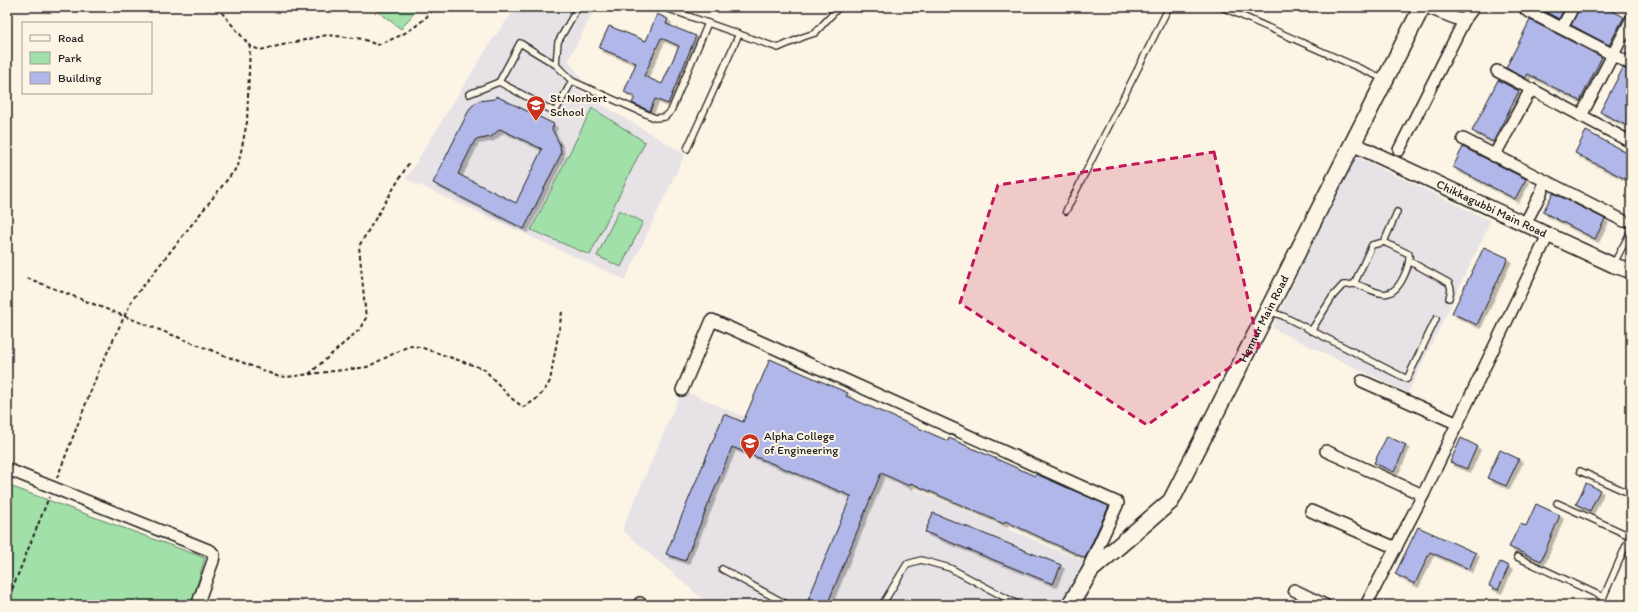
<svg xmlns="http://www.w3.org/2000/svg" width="1638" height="612" font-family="Itim,sans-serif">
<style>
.built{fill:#e6e2e6}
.green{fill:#a2e0a9;stroke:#5f7e62}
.building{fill:#b1b7e8;stroke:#1c1c1c;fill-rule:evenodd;filter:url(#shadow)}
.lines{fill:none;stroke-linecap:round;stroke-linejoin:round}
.service-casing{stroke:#1c1c1c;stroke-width:8}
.minor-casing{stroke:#1c1c1c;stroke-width:14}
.tertiary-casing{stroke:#1c1c1c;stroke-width:17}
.secondary-casing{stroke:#1c1c1c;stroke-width:19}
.path{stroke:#1c1c1c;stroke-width:2;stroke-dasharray:4 3;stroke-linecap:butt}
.service{stroke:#fcf5e5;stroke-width:5.5}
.minor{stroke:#fcf5e5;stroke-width:11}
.tertiary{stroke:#fcf5e5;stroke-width:14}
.secondary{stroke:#fcf5e5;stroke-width:16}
.marked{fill:#c2185b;fill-opacity:0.2;stroke:#c2185b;stroke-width:3;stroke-dasharray:8 5;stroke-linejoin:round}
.labels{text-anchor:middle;stroke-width:4;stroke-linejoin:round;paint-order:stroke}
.poi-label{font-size:12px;fill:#1c1c1c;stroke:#fcf5e5;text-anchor:start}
.street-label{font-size:12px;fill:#1c1c1c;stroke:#fcf5e5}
</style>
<defs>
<filter id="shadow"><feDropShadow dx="3.5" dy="3.5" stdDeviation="0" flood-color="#0004"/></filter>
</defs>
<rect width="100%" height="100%" fill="#fcf5e5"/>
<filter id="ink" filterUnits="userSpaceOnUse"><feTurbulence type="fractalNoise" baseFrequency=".025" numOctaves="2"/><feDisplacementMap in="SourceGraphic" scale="8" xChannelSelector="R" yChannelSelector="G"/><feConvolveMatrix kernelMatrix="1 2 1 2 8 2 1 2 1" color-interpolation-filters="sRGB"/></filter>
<g filter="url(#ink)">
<!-- built -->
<g class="built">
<path d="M517,7H596L568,61L582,79L577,90L685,154L625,280L406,179L492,40Z"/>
<path d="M1355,156L1491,221L1408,393L1272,328Z"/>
<path d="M682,390L1090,564L1064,605H710L622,530Z"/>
</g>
<!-- green -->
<g class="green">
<path d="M372,7H419L401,29Z"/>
<path d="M592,108L645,142L590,255L531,230Z"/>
<path d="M619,210L643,222L621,267L597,256Z"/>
<path d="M7,485L205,558L191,605H7Z"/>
</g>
<!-- building -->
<g class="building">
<path d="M1537,7H1565L1559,19Z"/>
<path d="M1580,7H1605L1624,17L1609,45L1571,25Z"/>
<path d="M657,14L668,19L666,24L696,36L668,104L655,99L650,111L632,103L635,97L624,92L636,63L599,48L609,26L646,41ZM661,38L679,46L662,84L644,76Z"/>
<path d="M1530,20L1602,57L1580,101L1528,74L1525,78L1506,68Z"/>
<path d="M1623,68L1631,71V128L1600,112Z"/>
<path d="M1498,80L1519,91L1493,142L1472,131Z"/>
<path d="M496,96L554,124L552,129L560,145L561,154L524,229L433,183L470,108L478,101L495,99ZM500,129L542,149L516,203L458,174L475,140L491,137Z"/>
<path d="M1586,131L1631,155V182L1575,153Z"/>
<path d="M1463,147L1526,179L1515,199L1453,167Z"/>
<path d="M1553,193L1605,219L1595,239L1543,212Z"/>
<path d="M1484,247L1508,258L1477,325L1452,313Z"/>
<path d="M770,359L848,393L846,396L948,441L949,438L1035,476L1036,474L1109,506L1085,558L1005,521L1004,524L911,483L909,486L881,473L827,605H806L851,496L732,447L685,561L666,554L724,414L743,422Z"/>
<path d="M1387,436L1406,445L1394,472L1374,463Z"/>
<path d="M1461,438L1477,446L1467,469L1450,462Z"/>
<path d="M1500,450L1519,459L1506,486L1487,478Z"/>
<path d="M1586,483L1600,490L1590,511L1576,504Z"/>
<path d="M1536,504L1560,515L1541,561L1509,547L1520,524L1526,526Z"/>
<path d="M933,513L1061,565L1053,584L925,532Z"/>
<path d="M1418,527L1476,553L1469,569L1430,552L1415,584L1395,574Z"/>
<path d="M1500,562L1509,566L1498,590L1489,586Z"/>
</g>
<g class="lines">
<!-- service casing -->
<g class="service-casing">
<g id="service">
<path d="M578,7L558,42L556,65L572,81L655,118L665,117L671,111L708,23"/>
<path d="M663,7L778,48L803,37L815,33L839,7"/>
<path d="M1222,7L1384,79"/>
<path d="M499,82L520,43L556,65"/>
<path d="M469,94L499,82L555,112L572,81"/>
<path d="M687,149L739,34"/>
<path d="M1066,211L1169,7"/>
<path d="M1384,242L1397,212"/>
<path d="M1409,261L1449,283L1451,289L1449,298"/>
<path d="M1613,265L1631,231"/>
<path d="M1268,311L1283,316L1407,379L1436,319"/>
<path d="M1311,331L1333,296L1343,285C1347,285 1352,284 1355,284C1374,289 1389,306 1403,278C1407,270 1410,263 1409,254L1384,242L1372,245L1354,284"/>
<path d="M1580,471L1631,494"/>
<path d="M1557,503L1630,536"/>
<path d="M1517,557L1603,597"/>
<path d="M722,569L788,605"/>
<path d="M882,605L907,564L921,560L950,568L1019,605"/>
<path d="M1600,605L1631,534"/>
</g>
</g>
<!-- minor casing -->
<g class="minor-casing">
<g id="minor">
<path d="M1426,7L1457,19H1465L1474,7"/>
<path d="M1526,10L1631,64"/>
<path d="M1562,28L1573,7"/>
<path d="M1497,71L1631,142"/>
<path d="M1581,116L1631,20"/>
<path d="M1463,139L1624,221"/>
<path d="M1399,150L1465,19"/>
<path d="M1494,156L1531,89"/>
<path d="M1525,224L1541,193L1544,182"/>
<path d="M1362,381L1458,424"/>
<path d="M682,390L712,320L1118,503L1090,564L1091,570"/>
<path d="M1326,451L1423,495"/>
<path d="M7,469L211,551L214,555L213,561L199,600L200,605"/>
<path d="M1311,511L1396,548"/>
<path d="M1294,590L1325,605"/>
<path d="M639,605L640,603"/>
<path d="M1366,605L1423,495L1548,235"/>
</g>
</g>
<!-- tertiary casing -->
<g class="tertiary-casing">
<g id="tertiary">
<path id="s1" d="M1353,144L1613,265L1631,271"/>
</g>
</g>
<!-- secondary casing -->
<g class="secondary-casing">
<g id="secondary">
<path id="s2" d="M1070,605L1091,570L1171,501L1422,7"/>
</g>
</g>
<!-- path -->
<g class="path">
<path d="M217,7L250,46L260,50L327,35L363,39L377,45C400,37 420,27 435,7"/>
<path d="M27,278L277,376L287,377L367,367L409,346L420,347L484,369L511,398L523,407C536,401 543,394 550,381L562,312"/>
<path d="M309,374L359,330L366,318L359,246L410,161"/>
<path d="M57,478L99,370L132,300L238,166L247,122L250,46"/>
<path d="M7,602L49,497"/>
</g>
<!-- service -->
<use href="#service" class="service"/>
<!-- minor -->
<use href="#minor" class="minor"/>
<!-- tertiary -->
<use href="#tertiary" class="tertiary"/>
<!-- secondary -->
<use href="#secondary" class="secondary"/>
</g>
</g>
<!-- marked area -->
<path class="marked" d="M1214,152L1259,347L1147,425L960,303L998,185Z"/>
<!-- icons -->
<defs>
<g id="school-pin" transform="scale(1)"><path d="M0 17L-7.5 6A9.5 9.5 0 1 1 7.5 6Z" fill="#c8321e" stroke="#fcf5e5"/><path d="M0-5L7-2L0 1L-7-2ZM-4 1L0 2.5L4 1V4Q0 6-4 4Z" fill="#fff"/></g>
<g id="university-pin" transform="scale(1)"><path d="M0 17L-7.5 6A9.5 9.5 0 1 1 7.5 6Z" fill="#c8321e" stroke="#fcf5e5"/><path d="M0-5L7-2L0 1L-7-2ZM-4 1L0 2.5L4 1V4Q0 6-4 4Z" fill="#fff"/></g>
</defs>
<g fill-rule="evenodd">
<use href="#school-pin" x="536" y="105"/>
<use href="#university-pin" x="750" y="443"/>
</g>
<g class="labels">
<!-- poi labels -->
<g class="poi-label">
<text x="550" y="102">St. Norbert<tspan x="550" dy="14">School</tspan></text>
<text x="764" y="440">Alpha College<tspan x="764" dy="14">of Engineering</tspan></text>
</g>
<!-- street labels -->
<g class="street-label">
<text dy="4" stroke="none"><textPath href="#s1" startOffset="153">Chikkagubbi Main Road</textPath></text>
<text dy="4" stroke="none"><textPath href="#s2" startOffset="351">Hennur Main Road</textPath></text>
</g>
</g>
<!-- margin -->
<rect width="1638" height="612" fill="none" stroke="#fcf5e5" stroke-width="24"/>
<rect x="12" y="12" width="1614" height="588" fill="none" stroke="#1c1c1c" stroke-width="1.5" filter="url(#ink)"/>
<!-- legend -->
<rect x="22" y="22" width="130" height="72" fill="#fcf5e5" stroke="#a29e95"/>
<rect x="30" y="35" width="20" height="6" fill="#fcf5e5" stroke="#a29e95"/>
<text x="58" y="42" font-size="12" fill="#1c1c1c">Road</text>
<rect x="30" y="52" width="20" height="12" fill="#a2e0a9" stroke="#a29e95"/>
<text x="58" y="62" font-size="12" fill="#1c1c1c">Park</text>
<rect x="30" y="72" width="20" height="12" fill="#b1b7e8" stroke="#a29e95"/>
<text x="58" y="82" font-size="12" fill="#1c1c1c">Building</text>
</svg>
